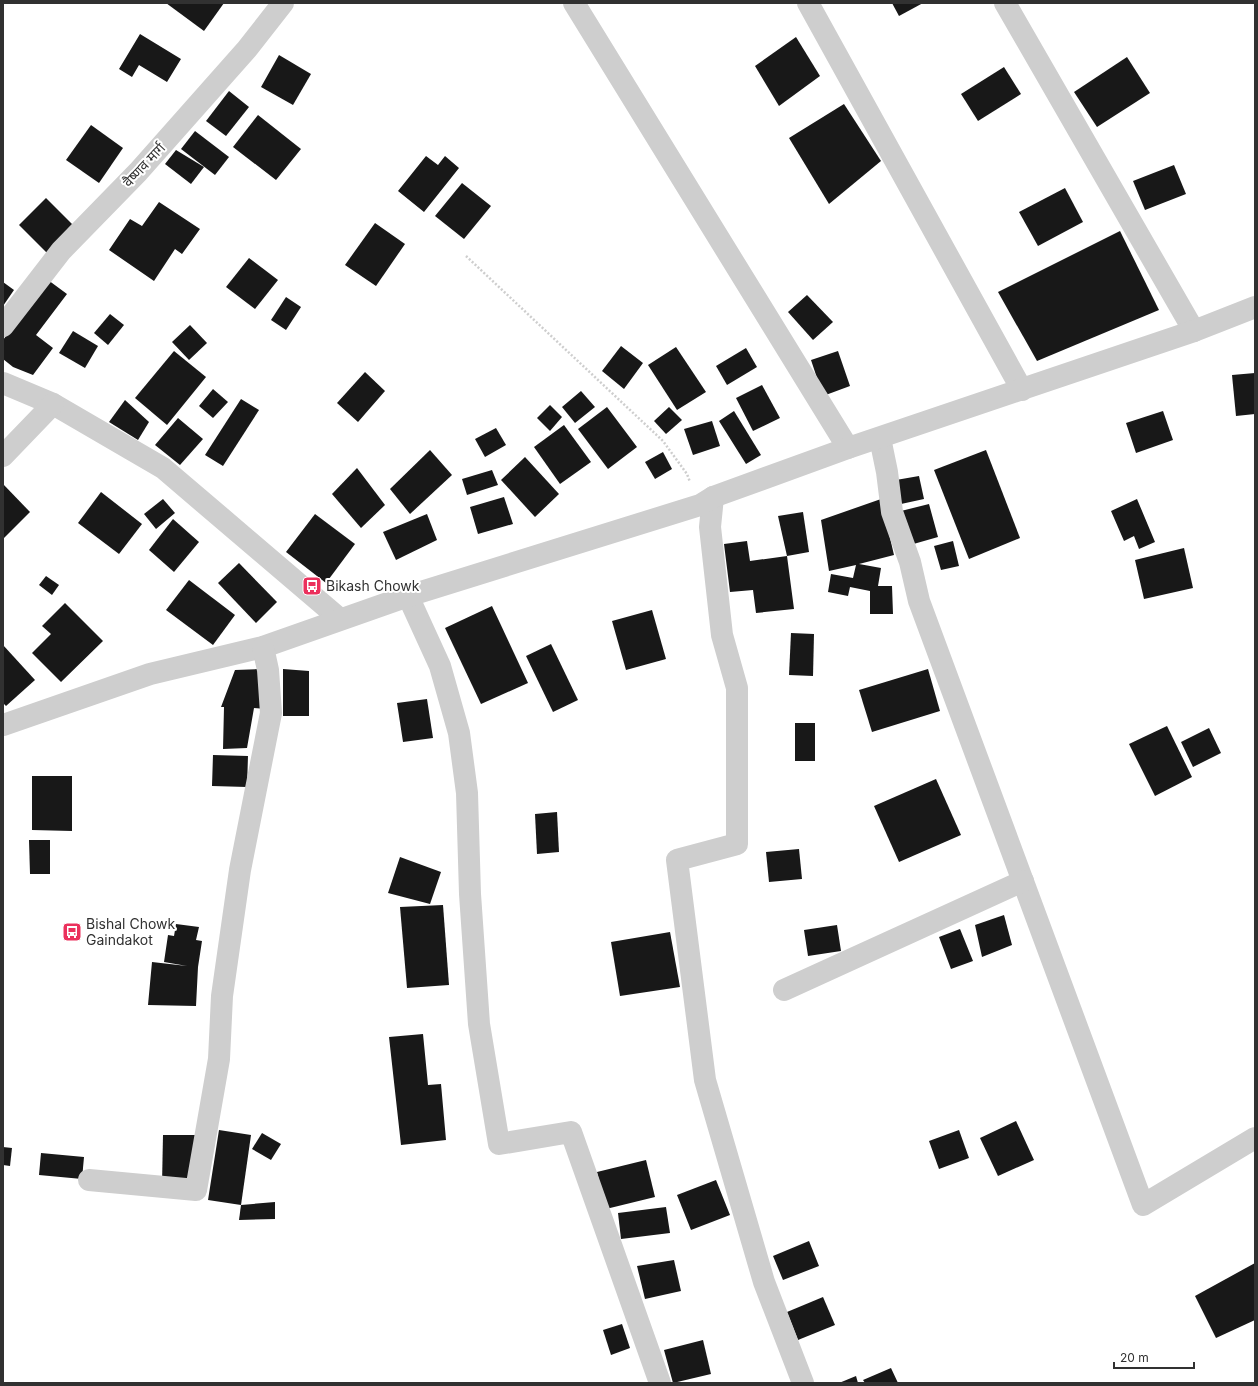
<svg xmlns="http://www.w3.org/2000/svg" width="1258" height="1386" font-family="Inter,'Noto Sans Devanagari',sans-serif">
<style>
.building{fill:#181818}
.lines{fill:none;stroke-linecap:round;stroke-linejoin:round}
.path{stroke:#cecece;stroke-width:2.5;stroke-dasharray:2 2;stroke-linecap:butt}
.minor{stroke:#cecece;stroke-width:22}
.labels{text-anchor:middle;stroke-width:4;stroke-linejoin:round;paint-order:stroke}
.street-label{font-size:14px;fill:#313131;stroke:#fff}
.poi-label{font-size:14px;fill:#313131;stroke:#fff;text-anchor:start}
</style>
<rect width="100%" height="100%" fill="#fff"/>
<!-- building -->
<g class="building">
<path d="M166,3H224L204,31Z"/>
<path d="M892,3H923L899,16Z"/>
<path d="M140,34L181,59L167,82L139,65L132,77L119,69Z"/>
<path d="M796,37L820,76L779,106L755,66Z"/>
<path d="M279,55L311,74L293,105L261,87Z"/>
<path d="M1127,57L1150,93L1097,127L1074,92Z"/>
<path d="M1004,67L1021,94L978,121L961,94Z"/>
<path d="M229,91L249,107L226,136L206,121Z"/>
<path d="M844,104L881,161L829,204L789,138Z"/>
<path d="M258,115L301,149L276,180L233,147Z"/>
<path d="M91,125L123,148L99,183L66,160Z"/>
<path d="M195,131L229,157L215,175L181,149Z"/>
<path d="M176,150L204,167L191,184L165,164Z"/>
<path d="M426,156L438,165L445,156L459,168L424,212L398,191Z"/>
<path d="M1174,165L1186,194L1145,210L1133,181Z"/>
<path d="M462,183L491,206L464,239L435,216Z"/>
<path d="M1065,188L1083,222L1038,246L1019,212Z"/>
<path d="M46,198L74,226L47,253L19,225Z"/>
<path d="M159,202L200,229L182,254L175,249L154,281L109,250L130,219L142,226Z"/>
<path d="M375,223L405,244L376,286L345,265Z"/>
<path d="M1120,231L1159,310L1037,361L998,292Z"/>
<path d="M249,258L278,280L255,309L226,287Z"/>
<path d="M48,280L67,294L36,335L53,348L33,375L13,367L3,359V340Z"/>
<path d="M3,282L14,290L3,306Z"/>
<path d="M807,295L833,322L813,340L788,312Z"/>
<path d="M286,297L301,307L286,330L271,320Z"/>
<path d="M110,314L124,325L108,345L94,333Z"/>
<path d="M190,325L207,343L189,360L172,342Z"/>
<path d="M73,331L98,346L85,368L59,353Z"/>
<path d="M621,346L643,363L624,389L602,371Z"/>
<path d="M676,347L706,392L677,410L648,365Z"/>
<path d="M746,348L757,367L727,385L716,366Z"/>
<path d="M174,351L206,377L167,425L135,398Z"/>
<path d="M838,351L850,386L823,396L811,360Z"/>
<path d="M365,372L385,391L358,422L337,403Z"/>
<path d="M1255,373V414L1236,416L1232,375Z"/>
<path d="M762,385L780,418L753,431L736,398Z"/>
<path d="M213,389L228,402L213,418L199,406Z"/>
<path d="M581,391L595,407L575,423L562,407Z"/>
<path d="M241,399L259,410L223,466L205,455Z"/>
<path d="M125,400L149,422L138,440L109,422Z"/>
<path d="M550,405L562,417L550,431L537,418Z"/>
<path d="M607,407L637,447L608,469L578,429Z"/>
<path d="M669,407L682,420L666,434L654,421Z"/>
<path d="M734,411L761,455L746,464L719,421Z"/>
<path d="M1163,411L1173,440L1136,453L1126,423Z"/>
<path d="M178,418L203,439L180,465L155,445Z"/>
<path d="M712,421L720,446L693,455L684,429Z"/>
<path d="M564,425L591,462L560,484L534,447Z"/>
<path d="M496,428L506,445L485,457L475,439Z"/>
<path d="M430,450L452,475L410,514L390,489Z"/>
<path d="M986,450L1020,538L969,559L934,470Z"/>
<path d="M663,452L672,469L655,479L645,462Z"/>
<path d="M525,457L559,494L535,517L501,480Z"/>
<path d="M357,468L385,505L361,528L332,494Z"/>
<path d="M492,470L498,485L467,495L462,479Z"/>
<path d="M919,476L924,499L901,504L896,480Z"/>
<path d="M3,484L30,512L3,539Z"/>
<path d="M101,492L142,524L119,554L78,523Z"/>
<path d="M504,497L513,524L478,534L470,507Z"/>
<path d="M163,499L175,513L156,529L144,514Z"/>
<path d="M881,499L894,555L859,564L881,568L878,586H892L893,614H870V591L850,587L848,596L828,592L831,574L853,578L856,565L829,571L821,520Z"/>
<path d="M1137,499L1155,542L1139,549L1134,536L1124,541L1111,511Z"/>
<path d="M929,504L938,537L910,545L901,511Z"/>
<path d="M803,512L809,552L787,556L778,516Z"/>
<path d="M315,514L355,544L326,583L286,552Z"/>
<path d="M427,514L437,540L396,560L383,532Z"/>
<path d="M173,519L199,542L174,572L149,550Z"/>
<path d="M747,541L750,561L787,556L794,609L756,613L753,590L730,592L724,544Z"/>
<path d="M953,541L959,566L941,570L934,546Z"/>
<path d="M1184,548L1193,588L1144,599L1135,560Z"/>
<path d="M239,563L277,602L256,623L218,583Z"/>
<path d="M46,576L59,585L52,595L39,585Z"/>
<path d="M189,580L235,615L213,645L166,610Z"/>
<path d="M65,603L103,641L61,682L32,653L51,634L42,626Z"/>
<path d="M492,606L528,683L481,704L445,628Z"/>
<path d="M652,610L666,659L626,670L612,621Z"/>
<path d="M791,633L814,634L813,676L789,675Z"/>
<path d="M551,644L578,700L553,712L526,656Z"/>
<path d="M3,645L35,680L6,706L3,703Z"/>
<path d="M259,669L266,709L254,708L247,748L223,749L224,707H221L235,670Z"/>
<path d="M283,669L309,671V716H283Z"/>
<path d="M928,669L940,711L872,732L859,690Z"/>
<path d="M427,699L433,738L403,742L397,703Z"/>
<rect x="795" y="723" width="20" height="38"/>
<path d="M1167,726L1192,777L1155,796L1129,744Z"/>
<path d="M1209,728L1221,753L1193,767L1181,742Z"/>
<path d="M213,755L248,756L247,787L212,786Z"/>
<path d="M32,776H72V831L32,830Z"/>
<path d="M936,779L961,835L899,862L874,806Z"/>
<path d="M557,812L559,852L537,854L535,814Z"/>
<path d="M29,840H50V874H30Z"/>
<path d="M799,849L802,879L769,882L766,852Z"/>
<path d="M400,857L441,872L430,904L388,893Z"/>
<path d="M443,905L449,985L407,988L400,907Z"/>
<path d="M1004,915L1012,945L982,957L975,925Z"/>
<path d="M176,924L199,927L196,940L202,941L198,967L196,1006L148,1005L152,962L187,966L164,962L168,935L174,936Z"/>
<path d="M837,925L841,951L808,956L804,930Z"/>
<path d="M960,929L973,961L951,969L939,937Z"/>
<path d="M670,932L680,987L620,996L611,942Z"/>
<path d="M423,1034L428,1085L441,1084L446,1140L401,1145L389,1037Z"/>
<path d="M1016,1121L1034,1160L998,1176L980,1138Z"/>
<path d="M219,1130L251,1135L241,1205L208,1200Z"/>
<path d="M959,1130L969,1158L939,1169L929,1141Z"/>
<path d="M262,1133L281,1144L271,1160L252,1149Z"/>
<path d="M163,1135H196L195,1185L162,1184Z"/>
<path d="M3,1147L12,1148L10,1166L3,1165Z"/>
<path d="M41,1153L84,1157L82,1179L39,1175Z"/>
<path d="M646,1160L655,1197L606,1209L597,1172Z"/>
<path d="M716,1180L730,1215L691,1230L677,1195Z"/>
<path d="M275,1202V1219L239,1220L241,1205Z"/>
<path d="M666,1207L670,1233L621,1239L618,1213Z"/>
<path d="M809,1241L819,1266L783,1280L773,1256Z"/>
<path d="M674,1260L681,1291L645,1299L637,1266Z"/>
<path d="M1255,1263V1320L1216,1338L1195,1296Z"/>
<path d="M823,1297L835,1325L798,1340L787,1312Z"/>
<path d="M622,1324L630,1348L611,1355L603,1330Z"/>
<path d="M703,1340L711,1374L673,1383L664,1350Z"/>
<path d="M891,1368L898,1383H865L863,1380Z"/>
<path d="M856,1376L858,1383H839Z"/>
</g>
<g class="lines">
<!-- path -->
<path class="path" d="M466,256L663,441L687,474L690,482"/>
<!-- minor -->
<g class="minor">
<path d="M574,3L848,448"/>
<path d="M808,3L1022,390"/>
<path d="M1005,3L1194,331"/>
<path d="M3,326L61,251L138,172L247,49L283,3"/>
<path d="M3,383L53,404L163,468L340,619"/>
<path d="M880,438L887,472L892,512L910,562L919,601L1143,1205L1255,1138"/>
<path d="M3,456L53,404"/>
<path d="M713,497L710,527L722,635L737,688V844L677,860L705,1080L764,1282L803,1383"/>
<path d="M408,596L440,666L459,733L467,793L470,894L479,1024L499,1144L571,1132L660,1383"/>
<path d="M3,725L150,674L263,647L408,596L700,505L713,497L848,448L1194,331L1255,307"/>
<path d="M784,990L1023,881"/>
<path d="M89,1180L196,1190L219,1059L222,996L240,870L271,713L268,670L263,647"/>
</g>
</g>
<!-- icons -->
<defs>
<g id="bus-square" transform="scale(1)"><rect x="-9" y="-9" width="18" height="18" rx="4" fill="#eb305c" stroke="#fff"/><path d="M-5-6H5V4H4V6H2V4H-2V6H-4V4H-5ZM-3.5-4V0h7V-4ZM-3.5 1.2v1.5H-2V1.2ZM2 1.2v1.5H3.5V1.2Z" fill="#fff"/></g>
</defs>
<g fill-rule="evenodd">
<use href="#bus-square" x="312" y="586"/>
<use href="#bus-square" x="72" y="932"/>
</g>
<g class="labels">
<!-- street labels -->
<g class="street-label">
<text transform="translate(144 165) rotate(-47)" y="5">वैष्णव मार्ग</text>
</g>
<!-- poi labels -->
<g class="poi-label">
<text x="326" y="591">Bikash Chowk</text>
<text x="86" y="929">Bishal Chowk<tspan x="86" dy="16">Gaindakot</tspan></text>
</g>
</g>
<!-- border -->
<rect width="1258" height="1386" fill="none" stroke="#313131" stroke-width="8"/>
<!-- scale -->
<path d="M1114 1362v6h80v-6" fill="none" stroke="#313131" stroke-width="2"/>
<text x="1120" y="1362" font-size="12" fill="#313131" stroke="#ffffff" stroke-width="3" paint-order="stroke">20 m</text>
</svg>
